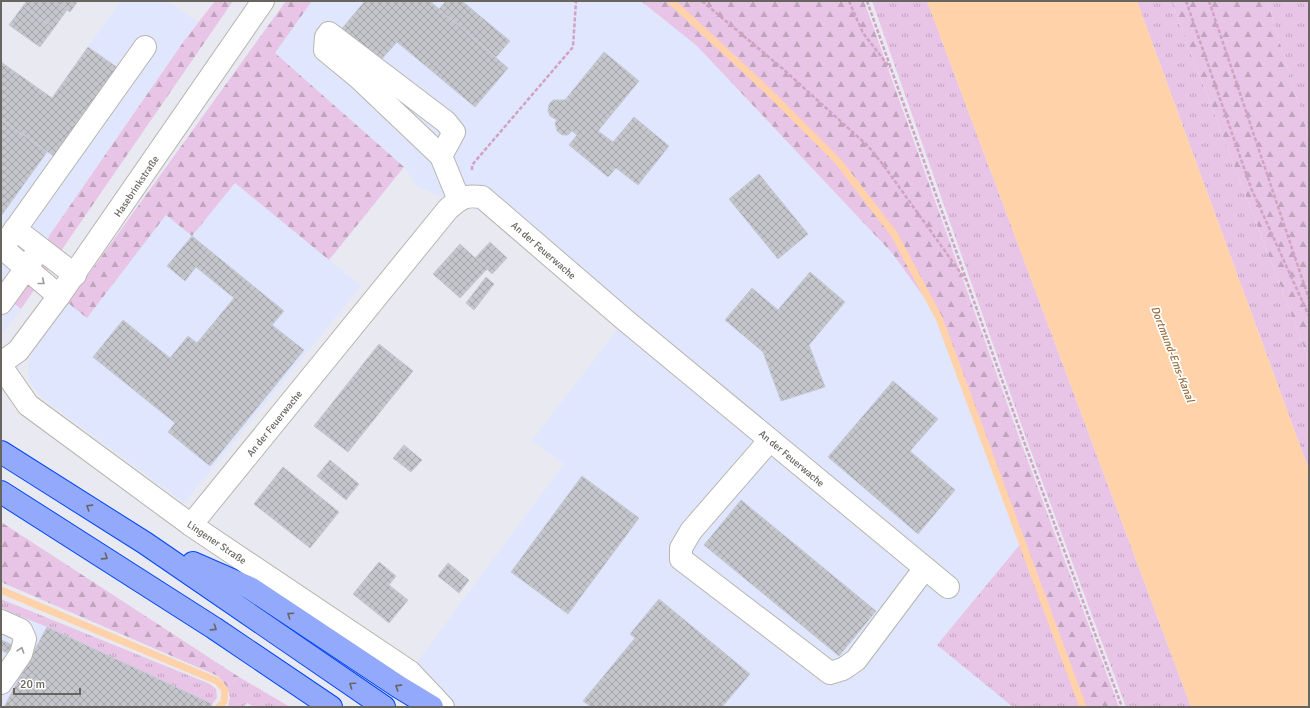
<svg xmlns="http://www.w3.org/2000/svg" width="1310" height="708" font-family="Signika,sans-serif">
<style>
.commercial{fill:#e0e6fe}
.grass{fill:url(#grass-tufts)}
.forest{fill:url(#forest-firs)}
.water{fill:#ffd2aa}
.lines{fill:none;stroke-linecap:round;stroke-linejoin:round}
.stream{stroke:#ffd2aa;stroke-width:7}
.building{fill:url(#building-cross-hatch);stroke:#c6cad6}
.minor-casing{stroke:#b7b5b0;stroke-width:24}
.highway-casing{stroke:#0145f7;stroke-width:24}
.path{stroke:#d1a3c2;stroke-width:2.5;stroke-dasharray:4 2;stroke-linecap:butt}
.minor{stroke:#fff;stroke-width:22}
.highway{stroke:#93aafc;stroke-width:22}
.oneway{stroke:#9d9a97}
.oneway2{stroke:#68645f}
.labels{text-anchor:middle;stroke-width:3.5;stroke-linejoin:round;paint-order:stroke}
.street-label{font-size:10px;fill:#68645f;stroke:#fff}
.water-label{font-size:11px;font-style:italic;fill:#976e3c;stroke:#fff}
</style>
<defs>
<pattern id="grass-tufts" width="24" height="20" patternUnits="userSpaceOnUse"><rect width="24" height="20" fill="#e8c5e6"/><path d="M3 7l-1-3M5 7V3M7 7l1-3M15 17l-1-3M17 17v-4M19 17l1-3" fill="none" stroke="#c0a4be"/></pattern>
<pattern id="forest-firs" width="22" height="20" patternUnits="userSpaceOnUse"><rect width="22" height="20" fill="#e8c5e6"/><path d="M5 1l3.5 6h-7zM16 11l3.5 6h-7z" fill="#c0a4be"/></pattern>
<pattern id="building-cross-hatch" width="8" height="8" patternUnits="userSpaceOnUse"><rect width="8" height="8" fill="#c4c6cc"/><path d="M0 0l8 8M0 8l8-8" fill="none" stroke="#a3a4a9"/></pattern>
</defs>
<rect width="100%" height="100%" fill="#e8e9f1"/>
<!-- commercial -->
<g class="commercial">
<path d="M121,1H169L199,23L184,41L49,236L46,247L10,300L21,309L1,335V62L52,98Z"/>
<path d="M312,1H641L697,46L892,253L939,318L1022,542L937,645L1013,707H457L425,673L414,666L564,464L532,440L625,320L477,210L418,187L404,167L275,53Z"/>
<path d="M235,183L361,286L184,503L45,400L30,383L28,371L29,361L34,349L68,303L87,317L166,215L192,236Z"/>
<path d="M1,608L47,627L4,707H1Z"/>
</g>
<!-- grass -->
<g class="grass">
<path d="M872,1H927L1191,707H1126L1025,435Z"/>
<path d="M1137,1H1171L1309,360V470Z"/>
<path d="M1267,1H1309V138Z"/>
<path d="M1022,542L1083,707H1013L937,645Z"/>
<path d="M1,599L210,684L216,689L217,698L212,704L47,627L1,608Z"/>
<path d="M239,677L290,707H254L247,703L243,707H228L230,697L227,687Z"/>
</g>
<!-- forest -->
<g class="forest">
<path d="M215,1H233L21,309L10,300L46,247L49,236L184,41Z"/>
<path d="M286,1H312L275,53L404,167L329,260L235,183L192,236L166,215L87,318L68,303Z"/>
<path d="M641,1H864L1019,437L1119,707H1083L939,318L892,253L697,46Z"/>
<path d="M1171,1H1267L1309,138V360Z"/>
<path d="M1,522L239,677L227,687L218,676L1,582Z"/>
</g>
<!-- water -->
<path class="water" d="M927,1H1137L1309,470V707H1191Z"/>
<g class="lines">
<!-- stream -->
<g class="stream">
<path d="M671,1L768,91L837,160L894,234L939,318L1083,707"/>
<path d="M1,590L217,681L225,690L224,702L219,707"/>
</g>
</g>
<!-- building -->
<g class="building">
<path d="M27,1H55L67,10L54,28L23,6Z"/>
<path d="M55,1H78L70,12Z"/>
<path d="M365,1H433L432,3L439,9L508,68L475,107L397,42L378,63L339,32Z"/>
<path d="M446,1H462L510,41L496,57L439,9Z"/>
<path d="M23,6L54,28L40,47L9,25Z"/>
<path d="M88,47L118,68L55,157L1,119V62L52,98Z"/>
<path d="M604,52L639,81L598,131L613,142L634,117L669,146L638,185L616,168L608,177L569,145L577,135L572,131L568,135H562L557,131L555,123L557,120L550,116L548,111L549,104L553,100H565Z"/>
<path d="M1,119L47,152L1,216Z"/>
<path d="M759,174L808,234L778,259L729,199Z"/>
<path d="M192,236L284,311L272,325L304,350L210,466L168,432L175,423L93,357L123,320L170,358L188,336L197,343L234,298L196,267L185,281L167,266Z"/>
<path d="M490,242L507,258L492,274L475,258Z"/>
<path d="M460,244L487,269L460,298L433,274Z"/>
<path d="M810,272L845,302L809,345L825,387L781,401L763,352L725,320L752,288L778,310Z"/>
<path d="M486,277L494,284L474,310L466,303Z"/>
<path d="M379,344L413,371L348,452L314,426Z"/>
<path d="M893,381L938,419L910,451L955,490L918,534L828,457Z"/>
<path d="M404,445L422,460L411,472L393,458Z"/>
<path d="M330,460L359,484L346,500L317,476Z"/>
<path d="M283,467L339,512L310,548L254,504Z"/>
<path d="M582,476L639,518L568,614L511,572Z"/>
<path d="M741,500L876,611L839,656L704,545Z"/>
<path d="M379,562L396,576L389,585L408,600L389,623L353,594Z"/>
<path d="M448,563L469,580L459,593L438,576Z"/>
<path d="M659,599L750,674L722,707H591L583,701L635,638L630,634Z"/>
<path d="M47,627L212,704L210,707H4Z"/>
<path d="M1,640L13,645L9,654L1,650Z"/>
</g>
<g class="lines">
<!-- minor casing -->
<g class="minor-casing">
<g id="minor">
<path d="M441,156L454,132L446,122L329,33L326,37L325,50L359,78L441,156L459,200"/>
<path d="M15,229L75,275"/>
<path d="M1,247L59,296"/>
<path d="M2,248L145,47"/>
<path d="M1,303L34,257"/>
<path d="M1,363L18,351L59,296L263,1"/>
<path d="M1,366L28,405L191,525L410,672L443,707"/>
<path d="M770,440L691,531L681,548V559L830,673L843,669L856,660L925,568"/>
<path d="M191,525L448,209C462,197 464,195 482,197L625,320L948,587"/>
<path d="M1,621L21,630L25,639L21,654L1,683"/>
</g>
</g>
<!-- highway casing -->
<g class="highway-casing">
<g id="highway">
<path d="M1,452L145,543L384,707"/>
<path d="M1,492L214,628L331,707"/>
<path d="M193,563L250,588L399,687L432,707"/>
</g>
</g>
<!-- path -->
<g class="path">
<path d="M702,1L783,69L868,146L884,166L965,279"/>
<path d="M849,1L863,33L890,68"/>
<path d="M867,1L1022,436L1122,707"/>
<path d="M1186,1L1251,188L1309,316"/>
<path d="M1209,1L1309,299"/>
<path d="M472,170V165L573,47L576,1"/>
</g>
<!-- minor -->
<use href="#minor" class="minor"/>
<!-- highway -->
<use href="#highway" class="highway"/>
</g>
<!-- one-way arrows -->
<defs><path id="oneway-chevron" d="M-2-3.5L2.5 0L-2 3.5" fill="none" stroke-width="1.6" stroke-linecap="round" stroke-linejoin="round"/></defs>
<g class="oneway">
<use href="#oneway-chevron" transform="translate(42 282) rotate(39)"/>
<use href="#oneway-chevron" transform="translate(21 650) rotate(-72)"/>
</g>
<g class="oneway2">
<use href="#oneway-chevron" transform="translate(89 507) rotate(-148)"/>
<use href="#oneway-chevron" transform="translate(105 557) rotate(33)"/>
<use href="#oneway-chevron" transform="translate(290 615) rotate(-146)"/>
<use href="#oneway-chevron" transform="translate(214 628) rotate(33)"/>
<use href="#oneway-chevron" transform="translate(352 685) rotate(-145)"/>
<use href="#oneway-chevron" transform="translate(398 687) rotate(-147)"/>
</g>
<g class="labels">
<!-- street labels -->
<g class="street-label">
<text transform="translate(136 186) rotate(-56)" y="4">Hasebrinkstraße</text>
<text transform="translate(544 250) rotate(41)" y="4">An der Feuerwache</text>
<text transform="translate(274 423) rotate(-51)" y="4">An der Feuerwache</text>
<text transform="translate(792 458) rotate(40)" y="4">An der Feuerwache</text>
<text transform="translate(217 542) rotate(34)" y="4">Lingener Straße</text>
</g>
<!-- water labels -->
<g class="water-label">
<text transform="translate(1173 354) rotate(69)" y="4">Dortmund-Ems-Kanal</text>
</g>
</g>
<!-- border -->
<rect width="1310" height="708" fill="none" stroke="#68645f" stroke-width="4"/>
<!-- scale -->
<path d="M14 688v6h66v-6" fill="none" stroke="#68645f" stroke-width="2"/>
<text x="20" y="688" font-size="12" fill="#68645f" stroke="#ffffff" stroke-width="3" paint-order="stroke">20 m</text>
</svg>
